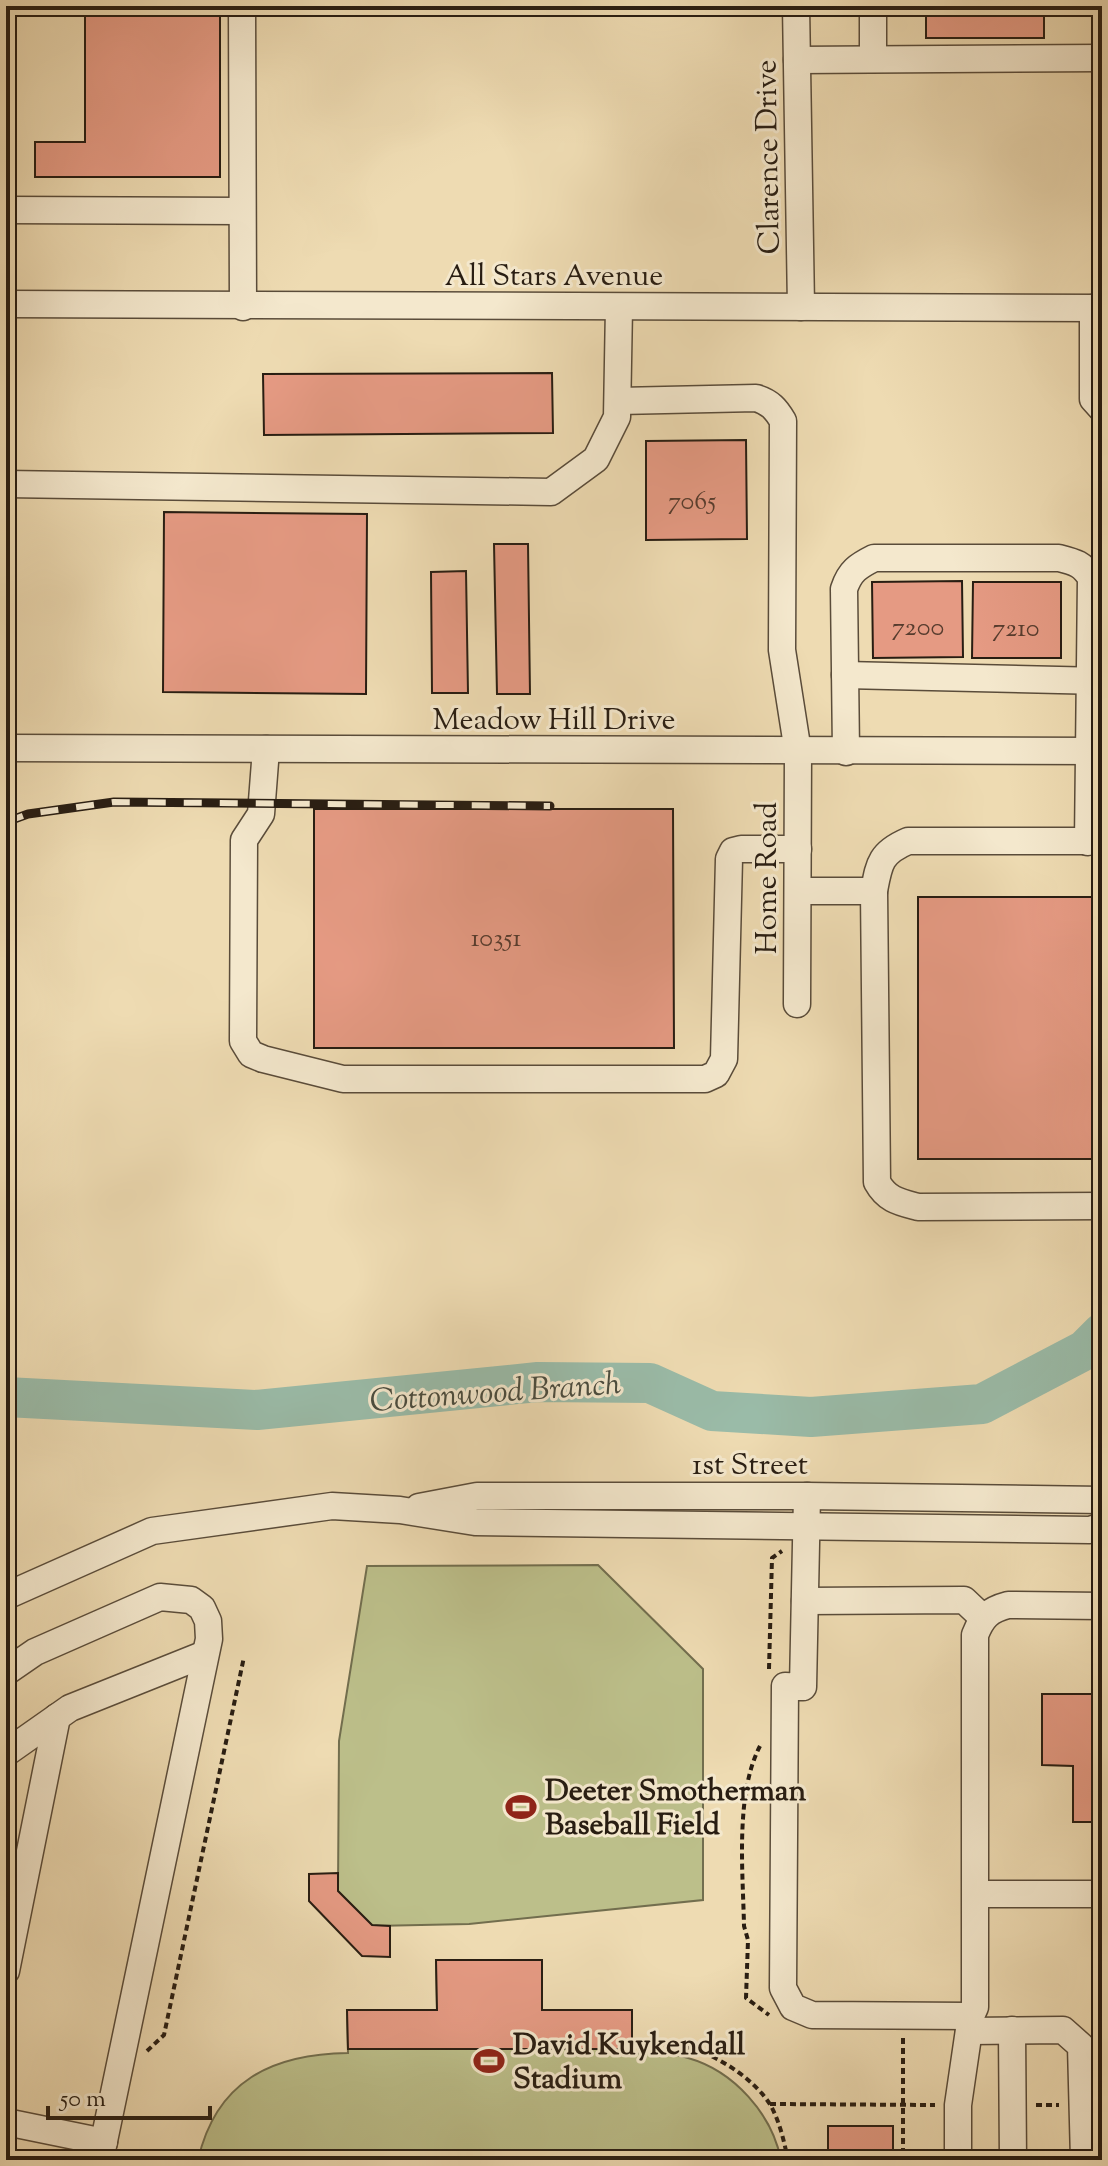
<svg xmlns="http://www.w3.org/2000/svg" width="1108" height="2166" font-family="'Sorts Mill Goudy',serif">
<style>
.green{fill:#bcbf8a;stroke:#726e4e;stroke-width:2}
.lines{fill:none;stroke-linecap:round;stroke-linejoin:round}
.river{stroke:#9abba8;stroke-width:40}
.building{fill:#e59a83;stroke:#281d12;stroke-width:2}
.minor-casing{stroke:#5a4c3a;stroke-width:29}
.path{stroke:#281d12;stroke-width:4;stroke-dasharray:6 4;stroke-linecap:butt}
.minor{stroke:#f4e8cd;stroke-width:26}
.rail-casing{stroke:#281d12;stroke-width:9}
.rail{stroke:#f4e8cd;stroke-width:6;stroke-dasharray:18;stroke-linecap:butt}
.labels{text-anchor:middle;stroke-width:6;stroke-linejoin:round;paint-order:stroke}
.number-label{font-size:26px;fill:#573c2e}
.street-label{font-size:30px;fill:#281d12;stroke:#f4e8cd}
.poi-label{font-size:30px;font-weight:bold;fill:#281d12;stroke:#f4e8cd;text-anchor:start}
.water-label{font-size:32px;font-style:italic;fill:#4a4c3f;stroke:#f4e8cd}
</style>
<rect width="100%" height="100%" fill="#eedbb2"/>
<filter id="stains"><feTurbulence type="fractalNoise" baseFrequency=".0025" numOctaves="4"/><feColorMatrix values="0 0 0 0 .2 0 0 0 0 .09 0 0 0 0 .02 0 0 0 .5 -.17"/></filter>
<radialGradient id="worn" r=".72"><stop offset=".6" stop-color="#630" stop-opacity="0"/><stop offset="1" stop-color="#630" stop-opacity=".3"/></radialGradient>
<!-- green -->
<g class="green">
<path d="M598,1565L703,1669V1900L469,1924L373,1926L338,1891L339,1741L367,1566Z"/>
<path d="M436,1960H542V2010H632V2053C651,2053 670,2053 688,2058C734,2071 772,2114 781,2160H198C216,2081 272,2054 348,2053L347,2010H437Z"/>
</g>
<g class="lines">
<!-- river -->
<path class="river" d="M6,1397L257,1410L538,1382L650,1383L712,1411L811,1417L982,1404L1085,1350L1102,1333"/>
</g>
<!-- building -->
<g class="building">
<path d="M36,6H220V177H35V142H85V7Z"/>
<rect x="926" y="6" width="118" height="32"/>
<path d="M552,373L553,433L264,435L263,374Z"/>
<path d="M746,440L747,539L646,540V441Z"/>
<path d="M164,512L367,514L366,694L163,692Z"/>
<path d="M494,544H528L530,694H497Z"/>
<path d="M466,571L468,693H432L431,572Z"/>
<path d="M962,581L963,657L873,658L872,582Z"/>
<path d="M973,582H1061V658H972Z"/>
<path d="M314,809H673L674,1048H314Z"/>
<rect x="918" y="897" width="184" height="262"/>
<path d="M1042,1694H1102V1849H1098V1822H1073V1766L1042,1765Z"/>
<path d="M338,1873V1891L372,1925L390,1926V1957L362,1956L309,1901V1874Z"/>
<path d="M436,1960H542V2010H632V2049H348L347,2010H437Z"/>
<rect x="828" y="2126" width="65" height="34"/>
</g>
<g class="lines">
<!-- minor casing -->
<g class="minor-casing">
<g id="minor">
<path d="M242,6L243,307"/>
<path d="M796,6L801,307"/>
<path d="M873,6V59"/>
<path d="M797,60L1102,58"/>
<path d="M6,210L242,211"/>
<path d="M6,304L1102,308"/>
<path d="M1093,308V399L1102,409"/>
<path d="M619,401L756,398C770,402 776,409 783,421L782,650L798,752L797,1004"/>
<path d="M6,484L551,492L596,459L617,417L619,307"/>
<path d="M845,675L1102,681"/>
<path d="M6,748L1102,751"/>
<path d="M266,749L261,814L244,840L243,1041L251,1054L263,1059L343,1079H705L716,1074L724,1059L729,859L733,851L741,849H798"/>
<path d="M846,752L844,589C850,571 858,566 874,558H1059C1075,562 1083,564 1091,578L1088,842"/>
<path d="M1102,841H908C880,853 879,864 874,891L877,1182C887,1200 899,1202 918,1207L1102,1206"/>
<path d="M798,891H874"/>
<path d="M807,1496L803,1687L785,1686L783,1988L793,2007L812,2015L971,2016"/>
<path d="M419,1507L477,1496H807L1102,1500"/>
<path d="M6,1596L152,1531L332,1506L400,1510L475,1522L1090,1530L1102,1526"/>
<path d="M805,1601L964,1600L982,1617"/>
<path d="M6,1672L35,1652L160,1597L191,1600L202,1608L208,1621L209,1639L100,2160"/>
<path d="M6,1753L70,1708L205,1654"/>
<path d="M976,1894H1102"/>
<path d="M6,1971L57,1717"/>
<path d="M1012,2030L1013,2160"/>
<path d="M969,2031L1063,2030L1081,2046L1084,2160"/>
<path d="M6,2122L104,2142"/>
<path d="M958,2160V2105L971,2016L975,2007V1635C982,1617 989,1610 1008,1605L1102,1606"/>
</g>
</g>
<!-- path -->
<g class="path">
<path d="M769,1669L772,1558L782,1551"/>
<path d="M760,1746C735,1794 743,1872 744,1926L748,1940L746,1998L769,2015"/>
<path d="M903,2038V2160"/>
<path d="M634,2045C654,2045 677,2043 697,2050C724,2060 756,2081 771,2106C780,2123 784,2141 788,2160"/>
<path d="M147,2051L164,2035L244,1657"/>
<path d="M770,2104L935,2105"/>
<path d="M1036,2105H1059"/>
</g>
<!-- minor -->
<use href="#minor" class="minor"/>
<!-- rail casing -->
<g class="rail-casing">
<path id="rail" d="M6,822L28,814L114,802L550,806"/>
</g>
<!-- rail -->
<use href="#rail" class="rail"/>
</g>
<!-- icons -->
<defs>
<g id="stadium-bare" transform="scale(2.4)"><path d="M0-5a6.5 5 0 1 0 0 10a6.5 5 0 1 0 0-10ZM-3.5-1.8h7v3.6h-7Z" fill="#8f2418" stroke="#f4e8cd" stroke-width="2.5" paint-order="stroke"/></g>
</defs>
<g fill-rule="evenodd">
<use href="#stadium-bare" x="521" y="1807"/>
<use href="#stadium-bare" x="489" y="2061"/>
</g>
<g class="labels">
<!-- number labels -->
<g class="number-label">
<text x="692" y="509">7065</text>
<text x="918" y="635">7200</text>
<text x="1016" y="636">7210</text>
<text x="496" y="946">10351</text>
</g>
<!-- street labels -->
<g class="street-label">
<text transform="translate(767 157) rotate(-91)" y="10">Clarence Drive</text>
<text x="554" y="285">All Stars Avenue</text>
<text x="554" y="729">Meadow Hill Drive</text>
<text transform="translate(766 878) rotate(-90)" y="10">Home Road</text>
<text x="750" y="1474">1st Street</text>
</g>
<!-- poi labels -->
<g class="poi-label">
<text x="545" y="1800">Deeter Smotherman<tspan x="545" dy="34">Baseball Field</tspan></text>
<text x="513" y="2054">David Kuykendall<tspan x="513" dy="34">Stadium</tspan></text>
</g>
<!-- water labels -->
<g class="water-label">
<text transform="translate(495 1391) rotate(-4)" y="11">Cottonwood Branch</text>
</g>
</g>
<!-- margin -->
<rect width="1108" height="2166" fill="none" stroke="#eedbb2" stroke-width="32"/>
<rect x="8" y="8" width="1092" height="2150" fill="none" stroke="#281d12" stroke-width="4"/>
<rect x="16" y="16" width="1076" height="2134" fill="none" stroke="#281d12" stroke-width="2"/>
<!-- scale -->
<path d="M48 2106v12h162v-12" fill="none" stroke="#281d12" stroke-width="4"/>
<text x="60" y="2106" font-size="24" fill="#281d12" stroke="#f4e8cd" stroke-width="6" paint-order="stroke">50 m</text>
<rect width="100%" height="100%" filter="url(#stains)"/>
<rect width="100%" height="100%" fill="url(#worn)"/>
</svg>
